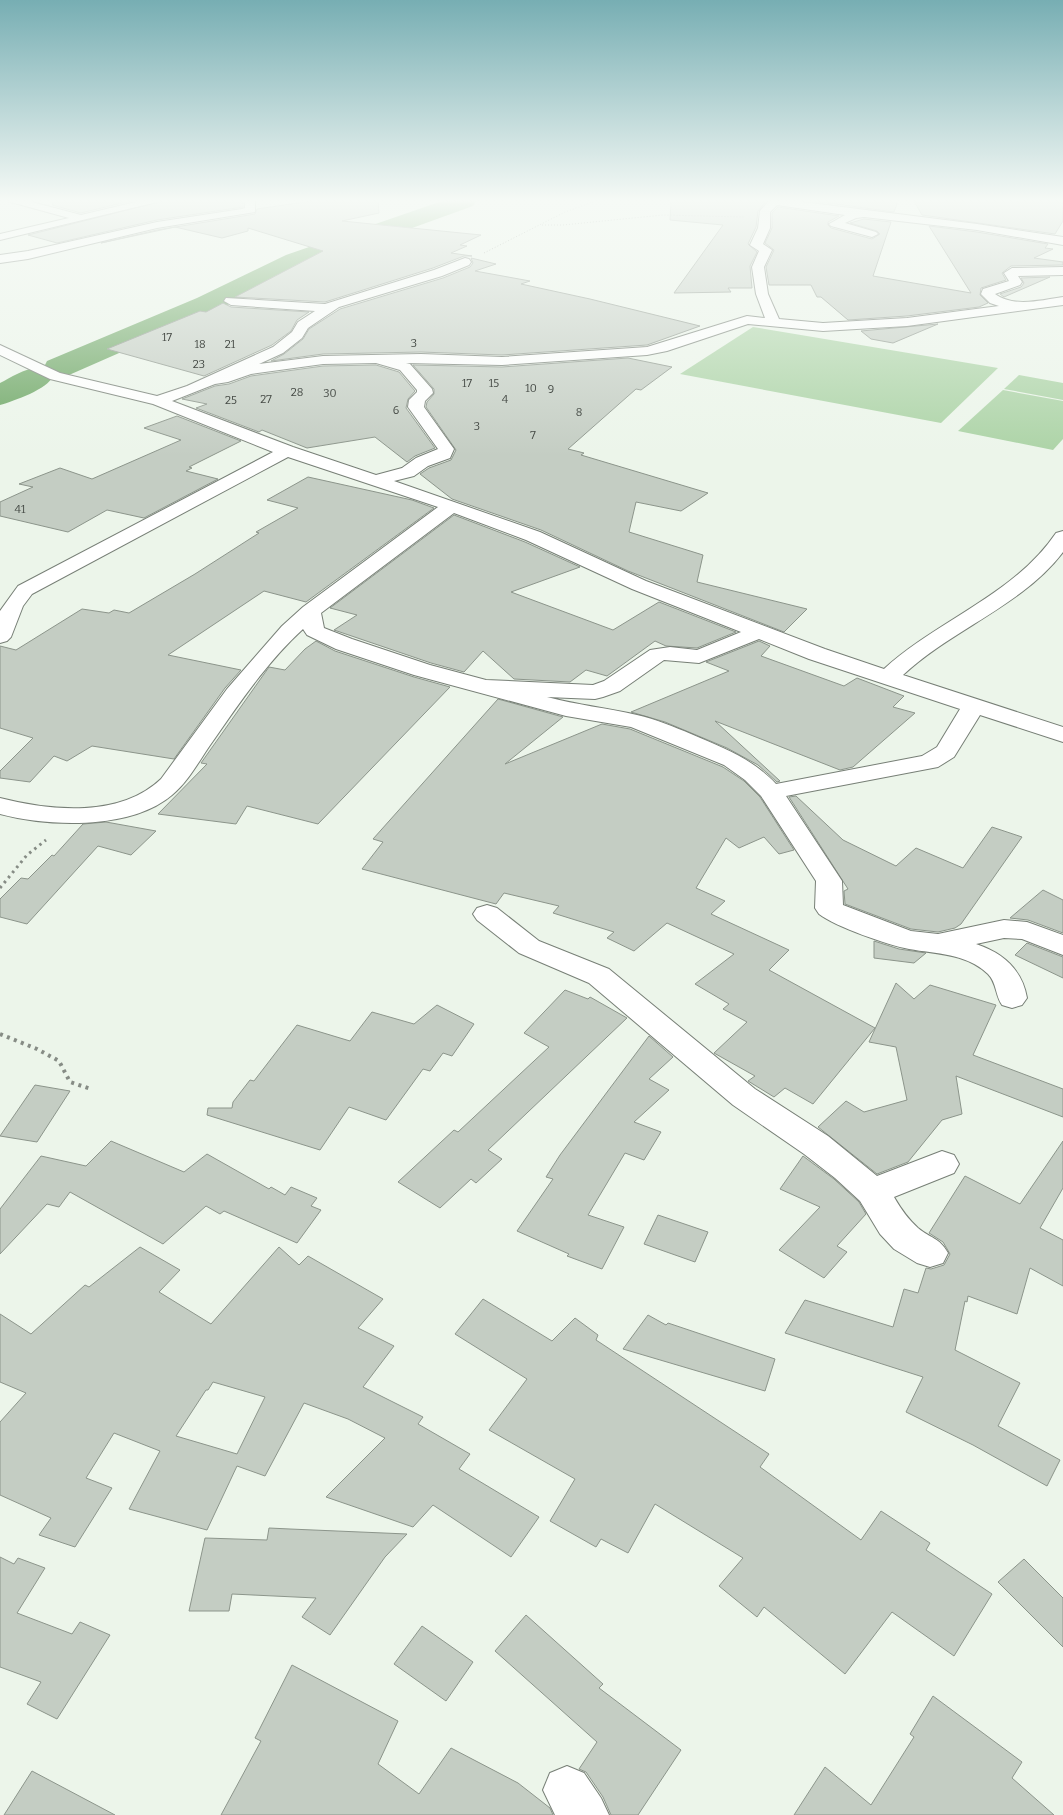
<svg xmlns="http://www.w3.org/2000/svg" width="1063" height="1815" font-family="Bitter,serif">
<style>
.green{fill:#acd3a6}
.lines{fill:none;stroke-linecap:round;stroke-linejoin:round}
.river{fill:#6da664;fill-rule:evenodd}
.building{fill:#c4cdc3;stroke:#8c958b;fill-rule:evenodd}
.street-casing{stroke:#777f76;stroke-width:2}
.path-far2{stroke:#868c85;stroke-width:1;stroke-dasharray:1 2;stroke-linecap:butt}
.path-far1{stroke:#868c85;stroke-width:3;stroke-dasharray:2.5 4;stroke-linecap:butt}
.path{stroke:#868c85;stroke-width:4;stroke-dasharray:3 4.5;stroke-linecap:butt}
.street{fill:#fff;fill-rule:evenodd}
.labels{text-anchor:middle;stroke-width:5;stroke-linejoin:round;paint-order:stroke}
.number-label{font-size:11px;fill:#444944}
</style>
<rect width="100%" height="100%" fill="#ecf5ea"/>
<!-- green -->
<g class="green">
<path d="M753,327L998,368L941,423L680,374Z"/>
<path d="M1019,375L1063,383V400L1004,389Z"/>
<path d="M1003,390L1063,401V439L1053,450L958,431Z"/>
</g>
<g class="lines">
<!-- river -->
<path class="river" d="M442,201H476L473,206L304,267L217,310L69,375L58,377L53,376C48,389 14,401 0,405V383C12,377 29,365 43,369L47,361L197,298L286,255Z"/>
</g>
<!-- building -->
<g class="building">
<path d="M53,201H130L81,213L52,205Z"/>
<path d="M163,201H243V207L157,220L57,243L28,235Z"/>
<path d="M311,201H378L379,213L342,221L481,235L460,245L467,246L451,253L472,256H464L433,268L325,302L235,297L323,251L248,228V231L222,238L175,227L101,243L157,230L255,214L257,209Z"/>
<path d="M671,201H766L758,211L756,227L748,244L757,252L750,266L752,288H728L731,292L674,293L723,225L670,220Z"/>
<path d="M814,201H898L894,212Z"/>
<path d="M914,201H1063V221L1055,234L922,215Z"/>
<path d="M778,207L839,216L828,222V225L831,228L872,239L880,234L877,231L850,223L864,219L891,222L873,276L971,293L929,226L977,232L1048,244L1045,248L1053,249L1034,258L1063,262V265L1011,266L1002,273L1006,280L981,288L980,295L988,303L979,307L907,316L848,320L821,297H817L811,285H769L766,267L774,250L765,243L772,228V213Z"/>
<path d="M471,258L496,264L475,271L530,281L521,284L590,299L700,326L647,345L502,355L421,352L323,354L271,361L284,354L303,339L309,329L340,309L443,278L470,267L473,263Z"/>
<path d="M1050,277L1004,297L1000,294L1021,287L1024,283L1021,278Z"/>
<path d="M223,303L231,307L309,312L297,320L291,331L272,345L204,376L107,349L200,311L206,312Z"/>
<path d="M938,324L893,343L871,339L861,331Z"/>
<path d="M628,358L672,367L641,390L636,389L568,449L584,453L581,455L708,493L681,511L636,502L629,532L703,555L697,582L807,609L784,632L628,571L541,530L452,499L420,474L429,468L451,460L456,450L426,407L427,402L434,394V389L413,365L502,367Z"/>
<path d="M376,365L399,372L415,391L408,399L406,408L435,448L415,456L407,462L375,437L307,448L262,430L259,432L196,408L207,404L182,399L215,386L229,384L251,376L323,366Z"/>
<path d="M177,416L241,441L189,467L192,468L186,471L218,479L144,518L107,510L68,532L0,516V502L33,487L19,484L60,468L92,479L181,440L144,428Z"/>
<path d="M308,477L412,500L434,508L306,602L264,591L168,655L241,670L225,688L174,759L92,746L67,761L54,756L30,782L0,778V771L33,738L0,728V646L16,650L82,609L109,613L114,610L129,613L195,574L259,533L256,532L298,508L267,500Z"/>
<path d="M454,515L525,542L580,567L511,592L613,630L659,602L736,632L697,648L666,646L655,641L607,676L586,670L570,682L514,679L483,651L464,672L431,663L334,630L357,615L330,608Z"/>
<path d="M316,641L335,651L414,677L450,687L318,824L247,806L236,824L158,814L207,764L201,763L269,667L285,670L305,649Z"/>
<path d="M759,641L770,646L761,656L844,686L857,678L904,696L893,707L915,713L853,767L840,770L715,721L780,781L777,782L758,765L727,748L665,722L631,712L729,671L706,662Z"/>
<path d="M498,699L563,717L505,764L602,724L630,729L723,767L744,781L760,797L794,850L779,854L764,837L739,848L726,838L696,888L725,901L711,914L789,950L769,970L875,1028L813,1104L785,1088L774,1097L748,1081L755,1076L714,1053L747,1022L723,1009L729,1004L695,984L734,954L667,923L634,951L607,938L614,932L553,913L559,906L504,893L496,904L362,869L383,842L373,839Z"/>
<path d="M796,796L843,840L896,866L916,848L963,868L992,827L1022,837L961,924L955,928L938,932L911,929L845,904L844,891L848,889L789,797Z"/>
<path d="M106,822L156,831L131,855L98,846L27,924L0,917V899L21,878L28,879L52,855L54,856L83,824Z"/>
<path d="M1043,890L1063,900V933L1028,920L1010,918Z"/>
<path d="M874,941L899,949L926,953L914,963L874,958Z"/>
<path d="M1027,943L1063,957V978L1015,955Z"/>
<path d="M896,983L914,999L930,985L996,1005L973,1055L1063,1089V1117L956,1076L962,1114L942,1120L908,1162L877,1174L818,1127L846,1101L864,1112L907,1100L896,1047L869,1042Z"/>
<path d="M565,990L588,999L590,997L627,1018L488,1150L502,1159L476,1183L471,1179L440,1208L398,1182L454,1130L458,1132L549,1047L524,1033Z"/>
<path d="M437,1005L474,1024L452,1056L443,1053L430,1071L423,1069L386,1120L349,1107L320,1150L207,1115L208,1108H232L233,1102L250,1080L254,1081L297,1025L350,1041L372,1012L414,1024Z"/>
<path d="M649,1036L673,1057L649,1079L669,1090L634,1122L661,1132L644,1160L625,1153L588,1215L624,1227L602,1269L567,1256L569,1254L517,1231L553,1179L546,1177L560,1155Z"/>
<path d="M35,1085L70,1091L37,1142L0,1136Z"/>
<path d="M111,1141L184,1172L207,1154L269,1189L271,1187L285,1195L291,1187L317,1198L311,1206L321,1210L297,1243L224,1211L220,1214L206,1206L163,1244L70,1192L59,1207L47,1204L0,1254V1209L41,1156L86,1166Z"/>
<path d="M1063,1141V1188L1040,1228L1063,1240V1286L1030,1268L1017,1314L968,1296L967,1302L965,1301L955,1350L1020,1383L998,1426L1060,1460L1047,1486L973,1445L906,1412L923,1377L785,1333L805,1300L893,1327L904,1289L918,1293L926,1268L931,1269L944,1265L950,1254L943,1242L929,1233L965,1176L1020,1204Z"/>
<path d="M803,1156L834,1179L859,1202L866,1214L837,1246L847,1252L824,1278L779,1250L820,1207L780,1189Z"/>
<path d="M658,1215L708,1232L695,1262L644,1244Z"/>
<path d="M140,1247L180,1270L159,1292L211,1324L279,1247L299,1265L308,1256L383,1299L358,1328L394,1346L363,1387L423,1417L418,1424L470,1454L459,1469L539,1517L511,1557L433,1505L413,1527L326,1497L385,1438L348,1419L304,1403L265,1476L237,1466L207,1530L129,1509L160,1451L114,1433L86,1478L112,1488L75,1547L39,1535L51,1518L0,1495V1422L26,1393L0,1382V1314L31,1334L85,1285L89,1287ZM213,1382L265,1397L237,1454L176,1436L206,1390H208Z"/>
<path d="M483,1299L552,1341L575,1318L598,1335L596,1340L769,1454L760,1467L861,1540L881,1511L930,1543L926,1550L992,1594L954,1656L892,1612L845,1674L764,1607L757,1617L719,1586L743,1558L655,1504L628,1553L601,1539L596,1547L550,1521L575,1479L489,1430L527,1379L455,1334Z"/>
<path d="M648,1315L666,1325L668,1323L775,1359L765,1391L623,1349Z"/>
<path d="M269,1528L290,1529L407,1534L385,1557L330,1635L302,1617L316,1598L232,1594L229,1611H189L205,1538L267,1540Z"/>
<path d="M0,1557L14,1564L18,1558L45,1568L17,1613L72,1634L80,1622L110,1635L57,1719L27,1704L41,1682L0,1667Z"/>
<path d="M1024,1559L1063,1598V1647L998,1582Z"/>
<path d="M526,1615L603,1684L599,1688L681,1750L638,1815H611L603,1797L586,1772L579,1769L597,1742L495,1651Z"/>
<path d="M422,1626L473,1662L446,1701L394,1664Z"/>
<path d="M292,1665L398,1721L378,1764L419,1794L451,1748L518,1783L550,1808L553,1815H221L261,1741L255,1738Z"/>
<path d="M933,1696L1022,1762L1012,1778L1054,1815H794L825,1767L871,1805L914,1737L910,1734Z"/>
<path d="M32,1771L115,1815H4Z"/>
</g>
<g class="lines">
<!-- street casing -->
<g class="street-casing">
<g id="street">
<path d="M7,201H28L81,215L140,201H161L0,240V234L69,218Z"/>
<path d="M245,201H255V212L157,228L28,259L0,263V255L28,251L157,222L242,209L245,208Z"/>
<path d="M769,201H795L977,224L1063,237V245L977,230L864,217L856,218L845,223L876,232L878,234L872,237L831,226L829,224L845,215L777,205L770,212V228L763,244L772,250L764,267L768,294L779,319L823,323L907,318L999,306L990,303L981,294L983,289L1009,281L1004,273L1012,268L1063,267V275L1018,276L1022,282L1020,285L995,294C1015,308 1041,300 1063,297V305L907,326L823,331L748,324L667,351L647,355L502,365L406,363L410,364L432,389L433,393L425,401L424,407L454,449L450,458L428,466L414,476L394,481L540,532L646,581L825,649L884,669C939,619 1014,595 1056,533L1063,531V552C1022,606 952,629 903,675L1063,727V742L980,715L954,757L938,767L786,796L842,881L843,905L911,931L938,934L1004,920L1027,922L1063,935V955L1022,939L1004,938L976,944C1003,953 1022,969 1027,998L1022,1005L1012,1008L1002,1005C995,995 997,983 988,974C966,953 936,954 909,949C888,945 836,927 819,914L815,908L816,881L761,796L745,780L724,765L631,727L566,716L414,675L336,649L307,635L303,629C268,661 240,702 213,741C200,759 189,781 172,795C131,830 49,827 0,814V798C51,811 120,818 161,779L227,689L282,626L303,607L438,507L288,457L32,594L23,606L11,637L7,641L0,643V611L18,586L273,452L153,404L50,379L0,355V345L60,373L157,396L187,386L273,347L292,332L298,322L315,311L231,305L224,301L226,298L325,304L434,270L465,258L469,259L471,262L469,265L442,276L339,307L308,328L302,338L283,353L259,364L323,356L421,354L502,357L647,347L747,316L765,318L756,294L752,267L759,251L750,245L758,228L760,211ZM376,363L400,370L417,390V392L409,400L408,407L438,449L416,458L402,468L376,475L293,447L172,401L215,384L228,382L251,374L323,364ZM454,513L526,540L632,589L741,632L697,650L670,647L650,650L604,681L593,685L486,680L430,665L352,639L324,628L321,613ZM759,639L809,659L960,709L937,747L922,756L776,784C750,757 725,749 691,734C674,727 656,719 637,715C607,708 577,705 547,697L595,699L603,697L620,691L664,660L699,663Z"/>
<path d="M487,905L497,908L539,941L609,969L755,1089L828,1136L877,1176L942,1151L954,1155L959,1164L954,1173L894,1197C901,1209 908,1219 918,1228C931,1239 939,1237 948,1253L943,1263L930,1267L917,1263L894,1249L880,1234L860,1201L835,1178L804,1154L733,1105L589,983L519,953L477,920L473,914L477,908Z"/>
<path d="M567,1766L584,1773L601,1798L609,1815H555L543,1790L550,1773Z"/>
</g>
</g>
<!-- path-far2 -->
<g class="path-far2">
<path d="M542,225H563L663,215L744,217"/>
<path d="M484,253L565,212L596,201"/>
</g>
<!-- path-far1 -->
<path class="path-far1" d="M0,888L27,855L46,840"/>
<!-- path -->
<path class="path" d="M0,1034L37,1049L59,1061L70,1082L91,1089"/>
<!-- street -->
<use href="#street" class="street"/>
</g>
<!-- sky -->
<linearGradient id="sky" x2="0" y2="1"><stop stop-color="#77aeb3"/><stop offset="0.44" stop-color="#f6faf6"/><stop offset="1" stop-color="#f6faf6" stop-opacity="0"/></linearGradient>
<rect width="1063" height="456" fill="url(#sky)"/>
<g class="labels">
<!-- number labels -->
<g class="number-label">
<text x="167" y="341">17</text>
<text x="414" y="347">3</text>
<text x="200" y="348">18</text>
<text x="230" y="348">21</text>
<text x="199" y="368">23</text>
<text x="467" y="387">17</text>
<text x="494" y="387">15</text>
<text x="531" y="392">10</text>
<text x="551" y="393">9</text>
<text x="297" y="396">28</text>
<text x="330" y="397">30</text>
<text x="266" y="403">27</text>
<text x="505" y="403">4</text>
<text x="231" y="404">25</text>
<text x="396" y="414">6</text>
<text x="579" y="416">8</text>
<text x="477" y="430">3</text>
<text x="533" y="439">7</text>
<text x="20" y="513">41</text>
</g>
</g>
</svg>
